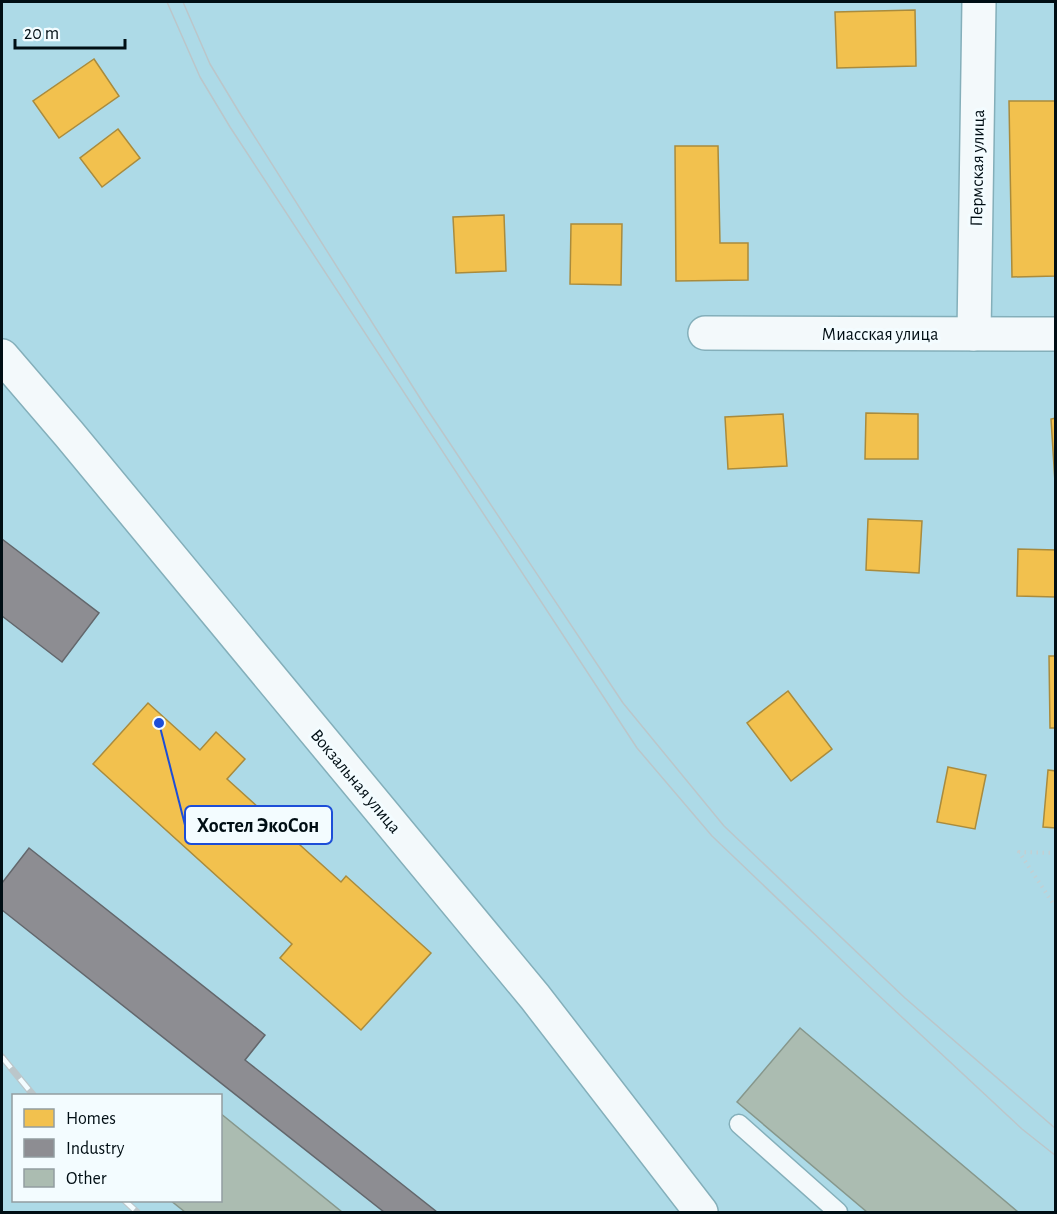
<svg xmlns="http://www.w3.org/2000/svg" width="1057" height="1214" font-family="'Alegreya Sans',sans-serif">
<style>
.homes{fill:#f2c14e;stroke:#a98b3d;stroke-width:1.5}
.industry{fill:#8d8d92;stroke:#63676c;stroke-width:1.5}
.building{fill:#abbcb1;stroke:#86978c;stroke-width:1.5}
.lines{fill:none;stroke-linecap:round;stroke-linejoin:round}
.lane-casing{stroke:#84afba;stroke-width:21}
.street-casing{stroke:#84afba;stroke-width:36}
.secondary-casing{stroke:#84afba;stroke-width:36}
.path{stroke:#c2d0d4;stroke-width:4;stroke-dasharray:1.5 4.5;stroke-linecap:butt}
.lane{stroke:#f3f9fb;stroke-width:18}
.street{stroke:#f3f9fb;stroke-width:33}
.secondary{stroke:#f3f9fb;stroke-width:33}
.tram{stroke:#bbc6ca;stroke-width:1.5}
.rail-casing{stroke:#bbc6ca;stroke-width:7}
.rail{stroke:#f3fcff;stroke-width:4.5;stroke-dasharray:14;stroke-linecap:butt}
.labels{text-anchor:middle;stroke-width:6;stroke-linejoin:round;paint-order:stroke}
.street-label{font-size:18px;fill:#000e14;stroke:#f3fcff}
.leader{fill:none;stroke:#1d4ed8;stroke-width:2}
.callout-dot{fill:#1d4ed8;stroke:#f3fcff;stroke-width:2}
.callout{fill:#f3fcff;stroke:#1d4ed8;stroke-width:2}
.callout-label{font-size:20px;text-anchor:middle;font-weight:bold;fill:#000e14}
</style>
<rect width="100%" height="100%" fill="#addae7"/>
<!-- homes -->
<g class="homes">
<path d="M915,10L916,66L837,68L835,12Z"/>
<path d="M94,59L119,96L59,138L33,101Z"/>
<path d="M1009,101H1056V276L1012,277Z"/>
<path d="M118,129L140,158L102,187L80,158Z"/>
<path d="M675,146H718L720,243H748V280L676,281Z"/>
<path d="M504,215L506,271L456,273L453,217Z"/>
<path d="M571,224H622L621,285L570,284Z"/>
<path d="M866,413L918,414V459H865Z"/>
<path d="M783,414L787,466L728,469L725,417Z"/>
<path d="M1056,418V482H1055L1051,419Z"/>
<path d="M868,519L922,521L919,573L866,570Z"/>
<path d="M1018,549L1056,550V597L1017,596Z"/>
<path d="M1049,656H1056V728H1050Z"/>
<path d="M788,691L832,749L791,781L747,723Z"/>
<path d="M148,703L200,750L216,732L245,759L227,779L341,882L346,876L431,953L361,1030L280,958L292,944L93,764Z"/>
<path d="M948,767L986,775L975,829L937,822Z"/>
<path d="M1048,770L1056,771V828L1043,827Z"/>
</g>
<!-- industry -->
<g class="industry">
<path d="M2,539L99,613L62,662L2,616Z"/>
<path d="M29,848L265,1035L245,1060L437,1212H384L2,910V883Z"/>
</g>
<!-- building -->
<g class="building">
<path d="M800,1028L1018,1212H867L737,1102Z"/>
<path d="M220,1113L342,1212H185L170,1200H220Z"/>
</g>
<g class="lines">
<!-- lane casing -->
<g class="lane-casing">
<path id="lane" d="M739,1124L838,1212"/>
</g>
<!-- street casing -->
<g class="street-casing">
<g id="street">
<path d="M705,333L1056,334"/>
<path d="M974,334L979,2"/>
</g>
</g>
<!-- secondary casing -->
<g class="secondary-casing">
<path id="secondary" d="M2,356L69,434L535,997L701,1212"/>
</g>
<!-- path -->
<path class="path" d="M1056,853L1019,852L1056,908"/>
<!-- lane -->
<use href="#lane" class="lane"/>
<!-- street -->
<use href="#street" class="street"/>
<!-- secondary -->
<use href="#secondary" class="secondary"/>
<!-- tram -->
<g class="tram">
<path d="M167,2L200,77L230,127L637,748L712,836L875,992L1022,1129L1056,1156"/>
<path d="M183,2L210,64L239,112L425,406L623,703L724,826L905,998L1056,1129"/>
</g>
<!-- rail casing -->
<g class="rail-casing">
<g id="rail">
<path d="M2,1057L34,1096"/>
<path d="M124,1200L137,1212"/>
</g>
</g>
<!-- rail -->
<use href="#rail" class="rail"/>
</g>
<g class="labels">
<!-- street labels -->
<g class="street-label">
<text transform="translate(977 168) rotate(-89)" y="6">Пермская улица</text>
<text x="880" y="340">Миасская улица</text>
<text transform="translate(356 781) rotate(50)" y="6">Вокзальная улица</text>
</g>
</g>
<!-- callouts -->
<path class="leader" d="M159 723L185 825"/>
<circle class="callout-dot" cx="159" cy="723" r="6"/>
<rect class="callout" x="185" y="806" width="147" height="38" rx="6"/>
<g class="callout-label">
<text x="258" y="832">Хостел ЭкоСон</text>
</g>
<!-- border -->
<rect width="1057" height="1214" fill="none" stroke="#000e14" stroke-width="6"/>
<!-- legend -->
<rect x="12" y="1094" width="210" height="108" fill="#f3fcff" stroke="#929da1" stroke-width="1.5"/>
<rect x="24" y="1109" width="30" height="18" fill="#f2c14e" stroke="#929da1" stroke-width="1.5"/>
<text x="66" y="1124" font-size="18" fill="#000e14">Homes</text>
<rect x="24" y="1139" width="30" height="18" fill="#8d8d92" stroke="#929da1" stroke-width="1.5"/>
<text x="66" y="1154" font-size="18" fill="#000e14">Industry</text>
<rect x="24" y="1169" width="30" height="18" fill="#abbcb1" stroke="#929da1" stroke-width="1.5"/>
<text x="66" y="1184" font-size="18" fill="#000e14">Other</text>
<!-- scale -->
<path d="M15 39v9h110v-9" fill="none" stroke="#000e14" stroke-width="3"/>
<text x="24" y="39" font-size="18" fill="#000e14" stroke="#f3fcff" stroke-width="4.5" paint-order="stroke">20 m</text>
</svg>
